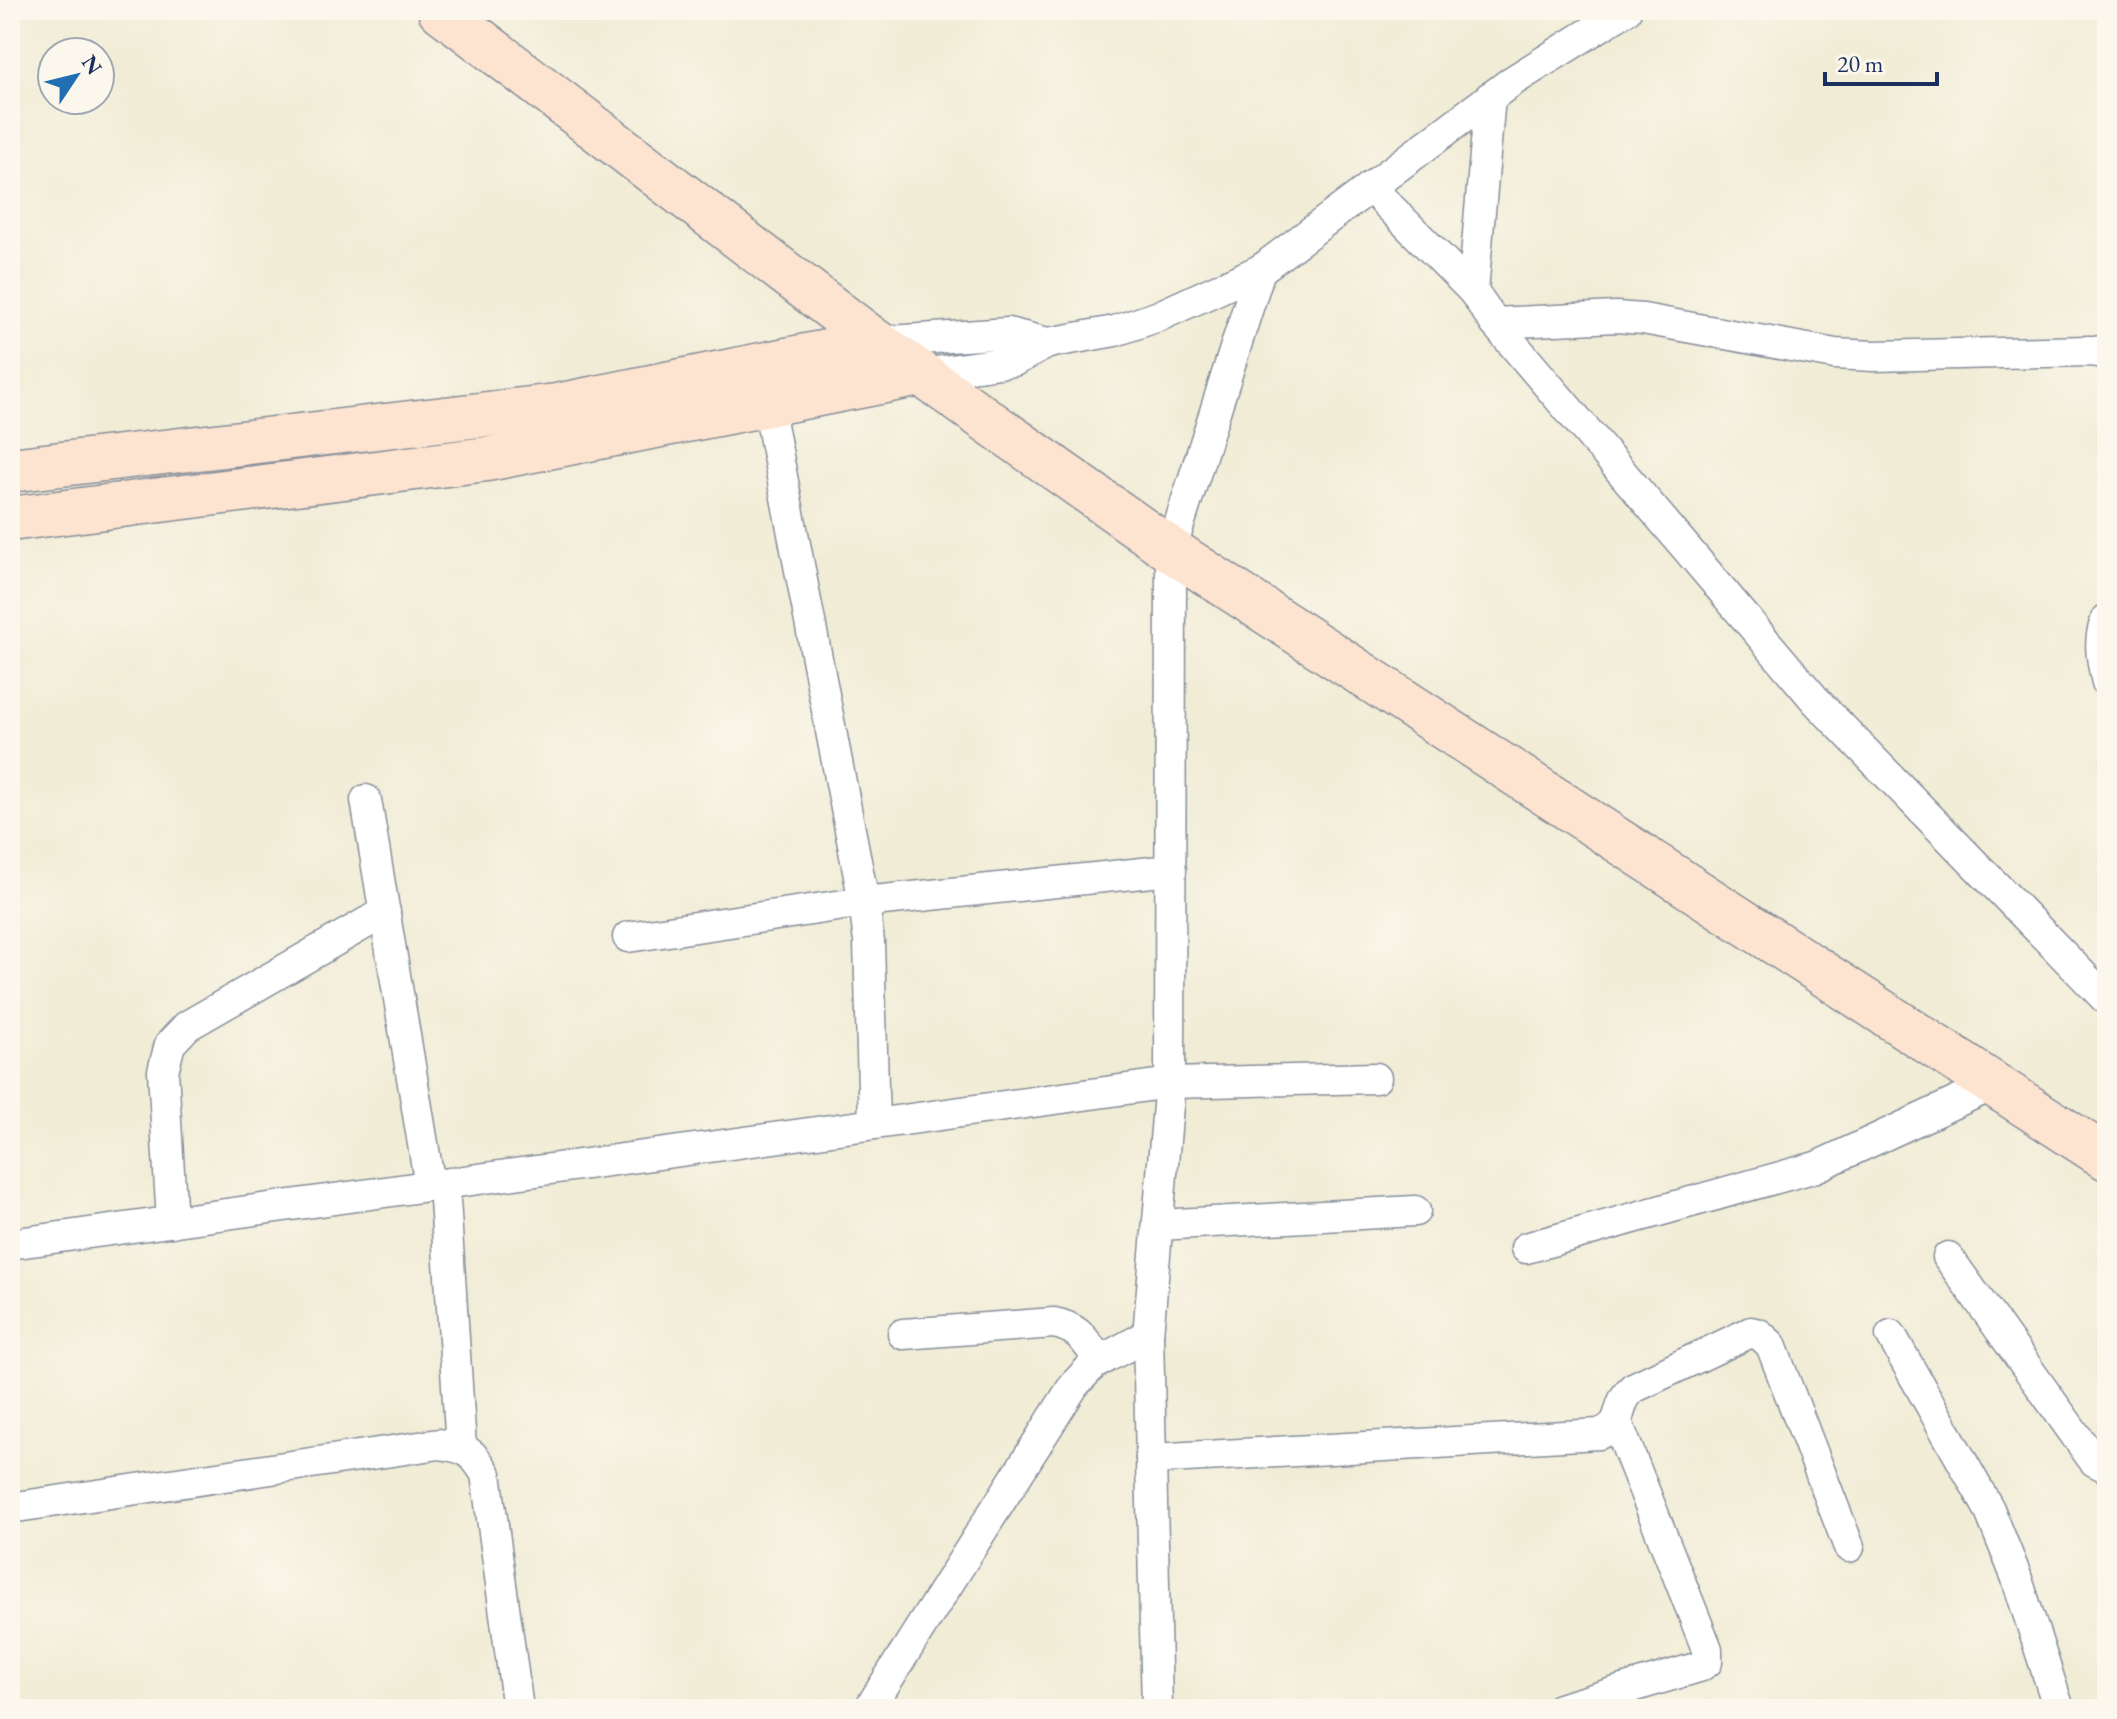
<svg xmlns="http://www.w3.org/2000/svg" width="2117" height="1719" font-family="'EB Garamond',serif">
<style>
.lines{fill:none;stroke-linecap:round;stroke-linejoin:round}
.street-casing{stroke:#868e9a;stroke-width:33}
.secondary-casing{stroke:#868e9a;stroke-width:47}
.street{stroke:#fff;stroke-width:30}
.secondary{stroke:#fde4d0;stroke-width:44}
</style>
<rect width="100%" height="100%" fill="#fbf7ec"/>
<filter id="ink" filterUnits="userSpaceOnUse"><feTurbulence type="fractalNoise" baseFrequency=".0125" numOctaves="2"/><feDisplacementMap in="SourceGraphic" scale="16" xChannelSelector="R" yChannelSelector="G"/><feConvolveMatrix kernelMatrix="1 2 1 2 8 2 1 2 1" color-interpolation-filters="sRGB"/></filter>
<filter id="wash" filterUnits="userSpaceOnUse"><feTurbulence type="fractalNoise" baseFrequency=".006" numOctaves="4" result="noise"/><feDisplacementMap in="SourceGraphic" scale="32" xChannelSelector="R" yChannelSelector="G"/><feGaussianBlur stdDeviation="1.8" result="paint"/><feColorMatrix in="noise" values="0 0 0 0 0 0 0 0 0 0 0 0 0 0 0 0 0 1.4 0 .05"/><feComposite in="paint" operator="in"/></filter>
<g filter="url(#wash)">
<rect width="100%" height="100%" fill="#f1ecd5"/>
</g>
<g filter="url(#ink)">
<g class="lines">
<!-- street casing -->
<g class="street-casing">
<g id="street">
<path d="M1370,187L1473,291L1495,323L1817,702L2107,1000"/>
<path d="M1473,291L1490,97"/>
<path d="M1495,323L1616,317L1643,319L1835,354L1874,356L2090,351L2107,353"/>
<path d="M876,342L1008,333L1048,343"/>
<path d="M921,374L1014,361L1048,343L1115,331L1159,316L1260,270L1511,82L1626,10"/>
<path d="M768,404L864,902L869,942L874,1124"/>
<path d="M2107,619C2097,638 2102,662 2107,682"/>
<path d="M366,800L430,1186"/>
<path d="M628,937L864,902L1171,870"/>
<path d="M444,1184L461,1447"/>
<path d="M172,1222L163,1071L170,1044L187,1026L385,912"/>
<path d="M1158,1225L1415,1211"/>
<path d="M10,1244L1170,1083L1376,1078"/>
<path d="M1526,1248L1816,1167L1993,1085"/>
<path d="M1948,1257L2094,1461L2104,1466L2107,1465"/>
<path d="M903,1334L1054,1323C1080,1328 1085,1341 1100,1361"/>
<path d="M1891,1335L1989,1509L2016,1576L2059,1709"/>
<path d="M1151,1459L1599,1434C1628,1423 1612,1407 1633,1388L1751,1332L1759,1334L1771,1345L1849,1547"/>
<path d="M10,1508L439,1444C467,1448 471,1450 486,1474L518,1709"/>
<path d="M869,1709L1074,1385L1094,1364L1148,1335"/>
<path d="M1157,1709L1148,1335L1170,1083L1171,550L1260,270"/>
<path d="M1559,1709L1699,1667L1707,1662V1649L1617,1422"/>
</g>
</g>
<!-- secondary casing -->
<g class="secondary-casing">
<g id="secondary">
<path d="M440,10L876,342L1171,550L2107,1158"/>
<path d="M10,470L556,406L876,342"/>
<path d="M10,519L487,459L921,374"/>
</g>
</g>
<!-- street -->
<use href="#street" class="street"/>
<!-- secondary -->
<use href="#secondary" class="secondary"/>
</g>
</g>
<!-- margin -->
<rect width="2117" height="1719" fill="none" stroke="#fbf7ec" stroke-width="40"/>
<!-- north arrow -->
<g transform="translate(76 76) rotate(55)"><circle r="38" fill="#fbf7ec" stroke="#a1a7b3" stroke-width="2"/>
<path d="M0-6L14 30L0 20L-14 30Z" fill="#1f6fb2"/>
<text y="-12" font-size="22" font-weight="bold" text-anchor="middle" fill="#1b2f5e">N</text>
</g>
<!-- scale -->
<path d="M1825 72v12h112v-12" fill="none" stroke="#1b2f5e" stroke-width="4"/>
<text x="1837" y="72" font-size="24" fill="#1b2f5e" stroke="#fbf7ec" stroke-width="6" paint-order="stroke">20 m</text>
</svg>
